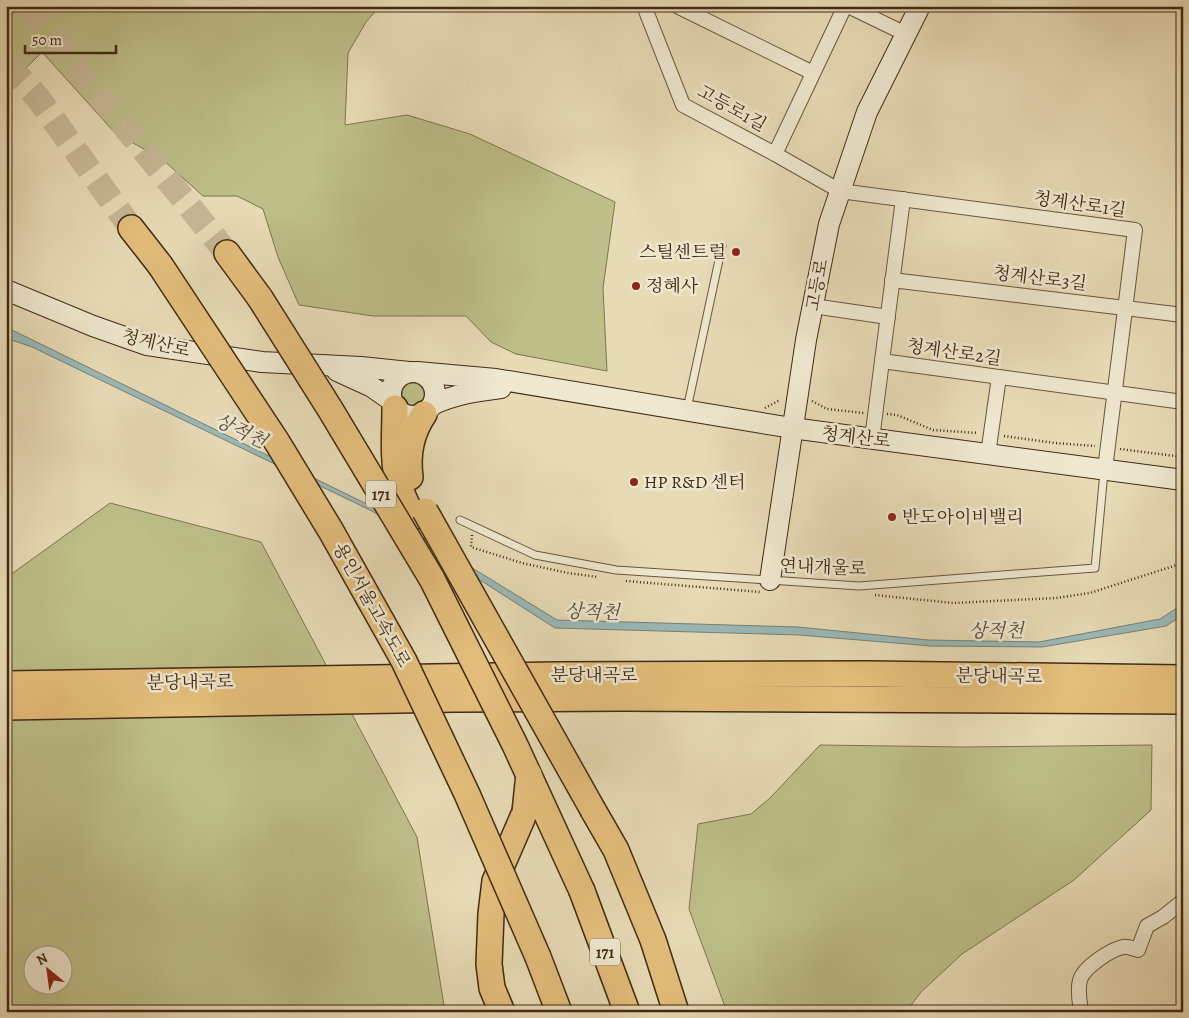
<svg xmlns="http://www.w3.org/2000/svg" width="1189" height="1018" font-family="Alegreya,'Noto Serif KR',serif">
<style>
.green{fill:#bdbe88;stroke:#80744e;fill-rule:evenodd}
.water{fill:#9ab9b8;stroke:#778076}
.lines{fill:none;stroke-linecap:round;stroke-linejoin:round}
.highway-tunnel{stroke:#c6b896;stroke-width:25;stroke-dasharray:25 12;stroke-linecap:butt}
.lane-casing{stroke:#6b563c;stroke-width:9}
.street-casing{stroke:#6b563c;stroke-width:16}
.secondary-casing{stroke:#422a14;stroke-width:22}
.highway-casing{stroke:#422a14;stroke-width:28}
.path{stroke:#422a14;stroke-width:2.5;stroke-dasharray:1 2.5;stroke-linecap:butt}
.lane{stroke:#efe8d0;stroke-width:7}
.street{stroke:#efe8d0;stroke-width:14}
.secondary{stroke:#efe8d0;stroke-width:20}
.highway{stroke:#e4be7b;stroke-width:25}
.highway-bridge-casing{stroke:#422a14;stroke-width:28;stroke-linecap:butt}
.highway-bridge{stroke:#e4be7b;stroke-width:25}
.poi-dot{fill:#8f2418;stroke:#efe8d0;stroke-width:2}
.labels{text-anchor:middle;stroke-width:5;stroke-linejoin:round;paint-order:stroke}
.shield{fill:#efe8d0;stroke:#76634c;stroke-width:1}
.shield-label{font-size:16px;font-weight:bold;fill:#422a14}
.street-label{font-size:18px;fill:#422a14;stroke:#efe8d0}
.poi-label{font-size:18px;fill:#422a14;stroke:#efe8d0;text-anchor:start}
.water-label{font-size:19px;font-style:italic;fill:#584e3d;stroke:#efe8d0}
</style>
<rect width="100%" height="100%" fill="#e7dbb6"/>
<filter id="stains"><feTurbulence type="fractalNoise" baseFrequency=".004" numOctaves="4"/><feColorMatrix values="0 0 0 0 .2 0 0 0 0 .09 0 0 0 0 .02 0 0 0 .5 -.17"/></filter>
<radialGradient id="worn" r=".72"><stop offset=".6" stop-color="#630" stop-opacity="0"/><stop offset="1" stop-color="#630" stop-opacity=".3"/></radialGradient>
<!-- green -->
<g class="green">
<path d="M6,6H380L366,22L348,53L345,125L407,115L470,134L615,202L603,288L607,371L516,354L491,342L466,316H373L299,305L278,257L263,209L237,196H203L162,159L115,133L42,52L6,88Z"/>
<circle cx="413" cy="394" r="11"/>
<path d="M110,503L261,542L417,837L445,1012H6V578ZM32,956H62V986H32Z"/>
<path d="M820,745L964,747L1152,745L1151,810L1074,880L962,954L921,992L906,1012H727L689,909L698,824L751,814L770,798Z"/>
</g>
<!-- water -->
<path class="water" d="M6,327L373,507L557,620L798,627L928,640L1039,642L1160,619L1183,604V615L1166,626L1042,647L931,646L799,635L555,628L372,511L32,347L6,338Z"/>
<g class="lines">
<!-- highway-tunnel -->
<g class="highway-tunnel">
<path d="M27,6L227,253"/>
<path d="M6,63L38,98L131,228"/>
</g>
<!-- lane casing -->
<g class="lane-casing">
<g id="lane">
<path d="M687,409L722,246"/>
<path d="M460,520L535,555L616,570L859,586L1095,568L1104,472"/>
</g>
</g>
<!-- street casing -->
<g class="street-casing">
<g id="street">
<path d="M644,6L683,105L775,154L840,191L1135,230L1105,469"/>
<path d="M677,6L813,73"/>
<path d="M848,6L906,34"/>
<path d="M775,154L845,6"/>
<path d="M903,199L882,361L1183,402"/>
<path d="M892,280L1183,315"/>
<path d="M813,306L888,317"/>
<path d="M872,439L882,361"/>
<path d="M988,454L999,377"/>
<path d="M1081,1012C1080,1002 1077,991 1080,980C1084,967 1110,950 1123,947C1127,946 1134,949 1138,950L1147,926L1163,917L1183,901"/>
</g>
</g>
<!-- secondary casing -->
<g class="secondary-casing">
<g id="secondary">
<path d="M6,290L93,326L147,345L262,362L361,367L409,372"/>
<path d="M337,371L372,387L392,401"/>
<circle cx="413" cy="394" r="22"/>
<path d="M417,372L496,379L792,428L1183,480"/>
<path d="M432,405C455,394 477,391 501,388"/>
<path d="M770,580L806,340L829,224L867,112L920,6"/>
</g>
</g>
<!-- highway casing -->
<g class="highway-casing">
<g id="highway">
<path d="M131,228L160,265"/>
<path d="M227,253L260,298"/>
<path d="M395,408C395,434 392,460 399,485C402,496 408,507 413,517"/>
<path d="M410,477C407,454 411,433 424,414"/>
<path d="M6,684L557,675L869,674L1183,678"/>
<path d="M6,707L456,699L621,698L1183,701"/>
<path d="M593,810L616,850L653,940L676,1012"/>
<path d="M582,891L627,1012"/>
<path d="M538,957L559,1012"/>
<path d="M502,1012L492,988L489,964L491,914L495,881L525,812"/>
</g>
</g>
<!-- path -->
<g class="path">
<path d="M812,401L827,409L864,413"/>
<path d="M765,408L780,400"/>
<path d="M887,414L897,415L933,430L978,433"/>
<path d="M1004,436L1055,443L1095,446"/>
<path d="M1120,449L1183,457"/>
<path d="M472,535L471,547L522,563L568,573L598,577"/>
<path d="M626,581L760,592"/>
<path d="M875,595L953,603L1056,598L1090,593L1183,563"/>
</g>
<!-- lane -->
<use href="#lane" class="lane"/>
<!-- street -->
<use href="#street" class="street"/>
<!-- secondary -->
<use href="#secondary" class="secondary"/>
<!-- highway -->
<use href="#highway" class="highway"/>
<!-- highway-bridge casing -->
<g class="highway-bridge-casing">
<g id="highway-bridge">
<path d="M160,265L277,442L331,531L404,661L467,794L538,957"/>
<path d="M260,298L330,409L432,579L515,745L582,891"/>
<path d="M425,511L593,810"/>
<path d="M525,812L529,774"/>
</g>
</g>
<!-- highway-bridge -->
<use href="#highway-bridge" class="highway-bridge"/>
</g>
<!-- markers -->
<g class="poi-dot">
<circle cx="736" cy="252" r="5"/>
<circle cx="636" cy="286" r="5"/>
<circle cx="634" cy="482" r="5"/>
<circle cx="892" cy="517" r="5"/>
</g>
<g class="labels">
<!-- shield labels -->
<g class="shield">
<rect x="366" y="480.5" width="30" height="27" rx="4"/>
<rect x="590" y="938.5" width="30" height="27" rx="4"/>
</g>
<g class="shield-label">
<text x="381" y="500">171</text>
<text x="605" y="958">171</text>
</g>
<!-- street labels -->
<g class="street-label">
<text transform="translate(732 108) rotate(29)" y="6">고등로1길</text>
<text transform="translate(1080 204) rotate(8)" y="6">청계산로1길</text>
<text transform="translate(1040 278) rotate(7)" y="6">청계산로3길</text>
<text transform="translate(817 285) rotate(-79)" y="6">고등로</text>
<text transform="translate(156 343) rotate(13)" y="6">청계산로</text>
<text transform="translate(954 352) rotate(8)" y="6">청계산로2길</text>
<text transform="translate(856 437) rotate(7)" y="6">청계산로</text>
<text transform="translate(823 567) rotate(2)" y="6">연내개울로</text>
<text transform="translate(372 605) rotate(61)" y="6">용인서울고속도로</text>
<text x="594" y="681">분당내곡로</text>
<text transform="translate(999 676) rotate(1)" y="6">분당내곡로</text>
<text transform="translate(190 682) rotate(-1)" y="6">분당내곡로</text>
</g>
<!-- poi labels -->
<g class="poi-label">
<text x="726" y="258" text-anchor="end">스틸센트럴</text>
<text x="646" y="292">정혜사</text>
<text x="644" y="488">HP R&amp;D 센터</text>
<text x="902" y="523">반도아이비밸리</text>
</g>
<!-- water labels -->
<g class="water-label">
<text transform="translate(241 430) rotate(26)" y="7">상적천</text>
<text transform="translate(592 611) rotate(2)" y="7">상적천</text>
<text x="996" y="637">상적천</text>
</g>
</g>
<!-- margin -->
<rect width="1189" height="1018" fill="none" stroke="#e7dbb6" stroke-width="25"/>
<rect x="8" y="8" width="1174" height="1003" fill="none" stroke="#422a14" stroke-width="2.5"/>
<rect x="12" y="12" width="1164" height="993" fill="none" stroke="#422a14"/>
<!-- north arrow -->
<g transform="translate(48 970) rotate(331)"><circle r="24" fill="#efe8d0" stroke="#aa9c85"/>
<path d="M0-4L9 19L0 12L-9 19Z" fill="#8f2418"/>
<text y="-8" font-size="14" font-weight="bold" text-anchor="middle" fill="#422a14">N</text>
</g>
<!-- scale -->
<path d="M25 45v8h91v-8" fill="none" stroke="#422a14" stroke-width="2.5"/>
<text x="32" y="45" font-size="15" fill="#422a14" stroke="#efe8d0" stroke-width="4" paint-order="stroke">50 m</text>
<rect width="100%" height="100%" filter="url(#stains)"/>
<rect width="100%" height="100%" fill="url(#worn)"/>
</svg>
